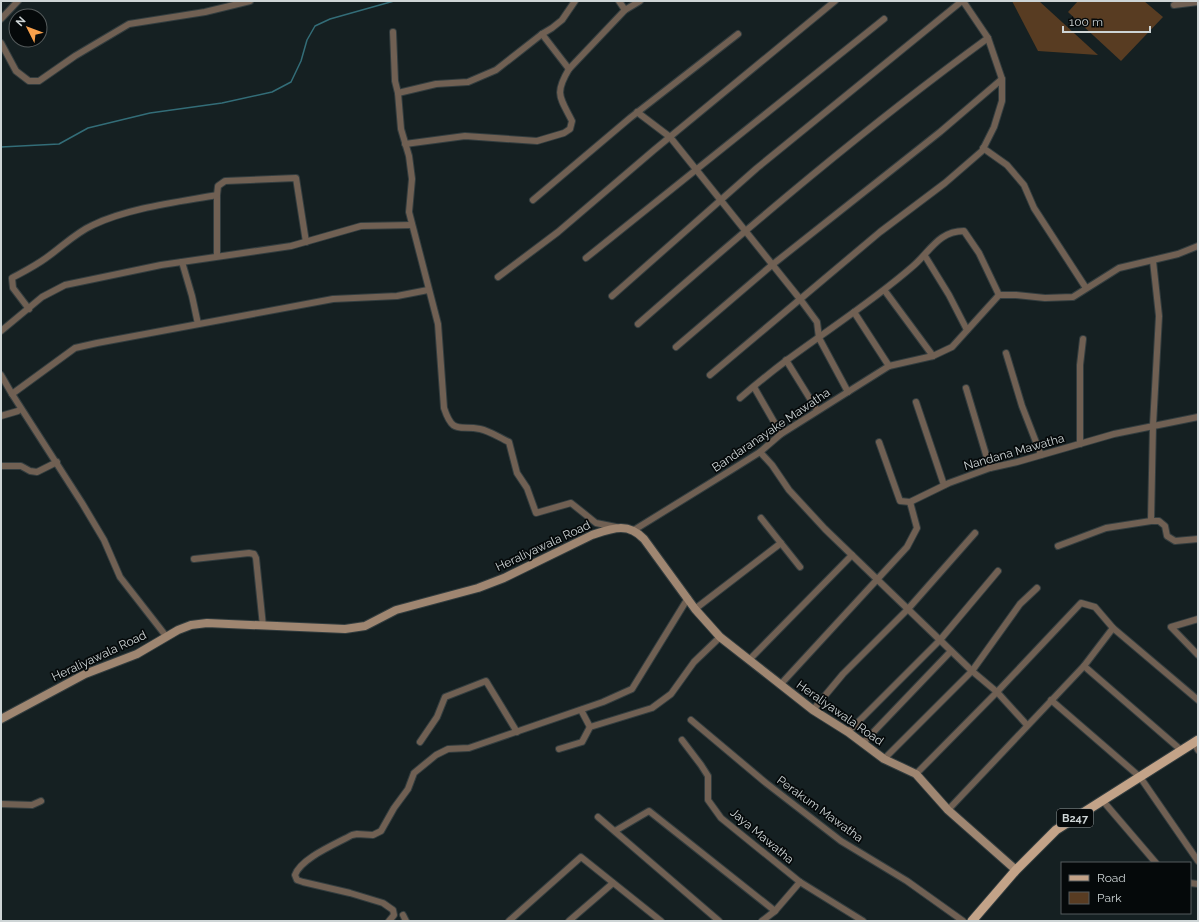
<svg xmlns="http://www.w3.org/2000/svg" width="1199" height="922" font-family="Raleway,sans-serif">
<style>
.green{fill:#583c22}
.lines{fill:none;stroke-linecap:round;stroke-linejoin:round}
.stream{stroke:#336d78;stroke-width:1.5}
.street-casing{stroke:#333d3f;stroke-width:8}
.secondary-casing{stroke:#333d3f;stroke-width:10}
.primary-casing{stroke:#333d3f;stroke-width:11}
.street{stroke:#706053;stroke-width:6}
.secondary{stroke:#9f8671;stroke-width:8}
.primary{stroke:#c3a388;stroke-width:9}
.labels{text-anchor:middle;stroke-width:3.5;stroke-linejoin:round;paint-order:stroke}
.shield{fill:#05090a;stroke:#929899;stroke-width:1}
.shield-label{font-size:11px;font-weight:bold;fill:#ced5d6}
.street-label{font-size:12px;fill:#ced5d6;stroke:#05090a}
</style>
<rect width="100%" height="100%" fill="#152022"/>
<!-- green -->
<g class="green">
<path d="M1012,1H1039L1098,55L1038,51Z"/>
<path d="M1078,1H1144L1163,17L1121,61L1068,12Z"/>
</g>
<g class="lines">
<!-- stream -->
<path class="stream" d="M1,147L59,144L88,128L150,113L222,103L272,92L291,82L301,61L307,40L315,26L330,19L394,1"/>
<!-- street casing -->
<g class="street-casing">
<g id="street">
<path d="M619,1L625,10"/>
<path d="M1174,5L1198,2"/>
<path d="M1,19L18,1"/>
<path d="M393,32L395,81L398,93L401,129L409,156L412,179L409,212L438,324L444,408C453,435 459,425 480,429C490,431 500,438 509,442L517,473L527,488L536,513L571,503L596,523L616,527"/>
<path d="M542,34L569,69"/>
<path d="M1,43L16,71L29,81H39L75,56L129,24L205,12L250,1"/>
<path d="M398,93L436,84L468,82L496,70L542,34L552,28L562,20L575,1"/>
<path d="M637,112L670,137L800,299L817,322L819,338L848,392"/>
<path d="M405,144L465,136L537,141L564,133L570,129L572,121C560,97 554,94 569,69L625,10L640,1"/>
<path d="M983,148L1007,165L1024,185L1034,208L1086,288"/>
<path d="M217,195V256"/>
<path d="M533,200L630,118L738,34"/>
<path d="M925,256L949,295L967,330"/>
<path d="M586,258L884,19"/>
<path d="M1153,261L1159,316L1153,425L1151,521H1159L1165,526L1167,536L1175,541L1198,539"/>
<path d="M182,262L192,296L198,324"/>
<path d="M498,277L558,232L654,150L835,1"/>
<path d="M885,291L933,356"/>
<path d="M612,296L757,168L962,1"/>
<path d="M29,309L13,288L12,278C23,272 35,266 46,258C62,247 75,233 93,225C128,208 178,202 217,195L218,186L225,181L296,178L306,242"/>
<path d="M854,312L889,366"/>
<path d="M638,324C752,224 866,127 988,38"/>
<path d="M1,331L42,297L65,285L161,265L291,246L361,226L412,225"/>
<path d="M676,347L772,265L940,132L1002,79"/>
<path d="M1006,353L1022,406L1041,455"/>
<path d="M786,360L817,410"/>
<path d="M1,375L12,394"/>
<path d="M710,375L880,232L945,183L982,151L994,127L1002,101V79L988,38L963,1"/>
<path d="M754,387L781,434"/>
<path d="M966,388L990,468"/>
<path d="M740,398C755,385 771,372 787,360C829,329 873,301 912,267C930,252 938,231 964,231L979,253L999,295"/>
<path d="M916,402L944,485"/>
<path d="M1,416L18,411"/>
<path d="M879,442L900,501L910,502L949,483L990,468L1017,462L1114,434L1198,417"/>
<path d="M1080,444V365L1083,339"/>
<path d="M760,452L772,465L789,490L825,529L972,671L997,692L1027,725"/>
<path d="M1,466H21L30,471L37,472L57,462"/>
<path d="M761,518L800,567"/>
<path d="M634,530L728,472L760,452L781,434L889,366L933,356L952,347L999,295H1016L1045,298L1073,297L1119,268L1178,254L1198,246"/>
<path d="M1058,546L1106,528L1151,521"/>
<path d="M194,559L249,553L254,554L256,558L263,626"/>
<path d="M695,609L781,543"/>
<path d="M1198,619L1171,627L1198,655"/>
<path d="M166,636L120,577L104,540L82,503L12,394L75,348L97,343L333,299L397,296L428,290"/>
<path d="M749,660L852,555"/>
<path d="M1084,666L1181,750"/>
<path d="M780,685L907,547L917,528L910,502"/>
<path d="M1051,700L1140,777L1198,861"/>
<path d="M581,710L590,727"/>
<path d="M813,710L843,674L908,609L975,533"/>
<path d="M691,720L766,783L841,841L907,881L963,921"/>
<path d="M848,732L940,640L998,571"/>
<path d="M682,740L701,765L708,776V800L721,818L800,882L863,921"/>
<path d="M420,742L437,717L445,697L486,681L517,732"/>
<path d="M863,743L951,651"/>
<path d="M1194,743L1198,750"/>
<path d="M559,749L582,742L590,727L652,708L671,694L694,662L720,637"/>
<path d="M884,759L972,671L1020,604L1037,588"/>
<path d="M916,774L997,692L1081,603L1095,607L1113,628"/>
<path d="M1103,801L1156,863"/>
<path d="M1,804L32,805L41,801"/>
<path d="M948,810L1084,666L1113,628L1198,700"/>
<path d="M598,817L719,921"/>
<path d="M615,831L649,811L775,911L800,882"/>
<path d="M1190,883L1198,884"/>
<path d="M403,915L406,921"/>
<path d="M389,921L394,915L393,910L383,903L350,893L303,882L297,880L295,875C301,858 336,844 352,835L357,834L373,835L381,831L394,808L408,789L414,773L436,755L448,749L469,748L603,702L632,689L688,598"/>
<path d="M509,921L581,857L661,921"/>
<path d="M569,921L613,883"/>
<path d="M762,921L775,911"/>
</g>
</g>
<!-- secondary casing -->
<g class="secondary-casing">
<path id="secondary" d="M1,719L85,674L137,654L178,630L191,625L207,623L345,629L365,626L396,610L478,588L504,578L592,535C613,528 628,522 644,539L695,609L720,637L813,710L848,732L884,759L916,774L948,810L1016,870"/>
</g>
<!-- primary casing -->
<g class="primary-casing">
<path id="primary" d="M972,921L1016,870L1056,830L1198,740"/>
</g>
<!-- street -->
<use href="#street" class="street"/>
<!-- secondary -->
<use href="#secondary" class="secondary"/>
<!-- primary -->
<use href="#primary" class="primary"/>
</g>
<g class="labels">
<!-- shield labels -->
<rect class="shield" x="1057" y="809" width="36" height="18" rx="3"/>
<g class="shield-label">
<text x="1075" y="822">B247</text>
</g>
<!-- street labels -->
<g class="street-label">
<text transform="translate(771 430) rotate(-34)" y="4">Bandaranayake Mawatha</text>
<text transform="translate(1014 452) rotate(-16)" y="4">Nandana Mawatha</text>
<text transform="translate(543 546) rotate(-25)" y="4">Heraliyawala Road</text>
<text transform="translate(99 656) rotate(-25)" y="4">Heraliyawala Road</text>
<text transform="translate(840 713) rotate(35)" y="4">Heraliyawala Road</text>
<text transform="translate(820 809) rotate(36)" y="4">Perakum Mawatha</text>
<text transform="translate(762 836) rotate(40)" y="4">Jaya Mawatha</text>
</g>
</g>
<!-- border -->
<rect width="1199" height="922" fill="none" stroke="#ced5d6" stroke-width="4"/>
<!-- legend -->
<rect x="1061" y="862" width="130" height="52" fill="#05090a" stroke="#555b5c"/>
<rect x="1069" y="875" width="20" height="6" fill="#c3a388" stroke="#555b5c"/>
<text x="1097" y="882" font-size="12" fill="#ced5d6">Road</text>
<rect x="1069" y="892" width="20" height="12" fill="#583c22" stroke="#555b5c"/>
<text x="1097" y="902" font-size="12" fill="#ced5d6">Park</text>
<!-- north arrow -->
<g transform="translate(28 28) rotate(312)"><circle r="19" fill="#05090a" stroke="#555b5c"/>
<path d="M0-3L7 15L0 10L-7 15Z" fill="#f8a04b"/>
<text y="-6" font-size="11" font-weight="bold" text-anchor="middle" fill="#ced5d6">N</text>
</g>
<!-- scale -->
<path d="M1063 26v6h87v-6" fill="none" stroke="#ced5d6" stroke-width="2"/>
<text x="1069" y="26" font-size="12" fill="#ced5d6" stroke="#05090a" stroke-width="3" paint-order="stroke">100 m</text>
</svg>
